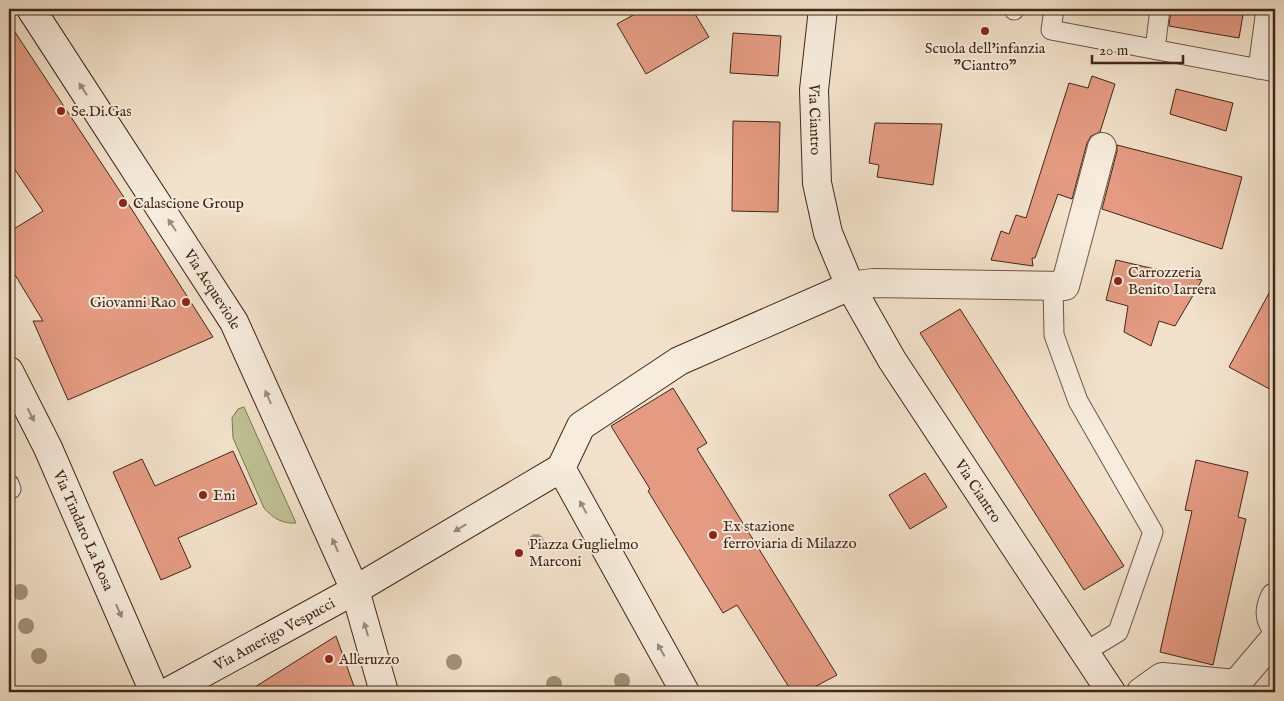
<svg xmlns="http://www.w3.org/2000/svg" width="1284" height="701" font-family="'IM FELL English',serif">
<style>
.green{fill:#bfc294;stroke:#817456}
.building{fill:#e49b82;stroke:#432718}
.lines{fill:none;stroke-linecap:round;stroke-linejoin:round}
.lane-casing{stroke:#6f5645;stroke-width:21}
.street-casing{stroke:#6f5645;stroke-width:30}
.secondary-casing{stroke:#432718;stroke-width:30}
.lane{stroke:#f7ecdd;stroke-width:19}
.street{stroke:#f7ecdd;stroke-width:28}
.secondary{stroke:#f7ecdd;stroke-width:28}
.tree{fill:#a3917a}
.oneway{fill:#9d8a7a}
.poi-dot{fill:#8f2418;stroke:#f7ecdd;stroke-width:2}
.labels{text-anchor:middle;stroke-width:4;stroke-linejoin:round;paint-order:stroke}
.poi-label{font-size:15px;fill:#432718;stroke:#f7ecdd;text-anchor:start}
.street-label{font-size:15px;fill:#432718;stroke:#f7ecdd}
</style>
<rect width="100%" height="100%" fill="#f2e2cb"/>
<filter id="stains"><feTurbulence type="fractalNoise" baseFrequency=".004" numOctaves="4"/><feColorMatrix values="0 0 0 0 .2 0 0 0 0 .09 0 0 0 0 .02 0 0 0 .5 -.17"/></filter>
<radialGradient id="worn" r=".72"><stop offset=".6" stop-color="#630" stop-opacity="0"/><stop offset="1" stop-color="#630" stop-opacity=".3"/></radialGradient>
<!-- green -->
<path class="green" d="M244,407L296,523C282,524 273,518 264,508L233,438L232,418L238,409Z"/>
<!-- building -->
<g class="building">
<path d="M644,9H692L709,37L646,74L617,24Z"/>
<path d="M1171,9H1244L1239,38L1169,26Z"/>
<path d="M9,23L129,205L213,337L68,400L33,321H43L9,265V232L43,211L9,161Z"/>
<path d="M733,33L781,36L778,76L730,73Z"/>
<path d="M1092,76L1115,84L1100,132L1091,136L1087,143L1072,199L1058,194L1035,258H1032L1033,266L991,260L1001,231L1009,234L1016,215L1026,218L1069,83L1088,88Z"/>
<path d="M1176,89L1233,103L1226,131L1170,114Z"/>
<path d="M733,121L780,122L778,212L732,211Z"/>
<path d="M875,123L942,124L933,185L877,177L879,165L869,163Z"/>
<path d="M1117,145L1242,177L1222,249L1102,209L1117,151Z"/>
<path d="M1116,260L1202,280L1175,326L1159,321L1151,346L1124,332L1128,306L1106,300Z"/>
<path d="M1275,282V392L1229,367Z"/>
<path d="M960,309L1124,566L1084,590L920,333Z"/>
<path d="M673,388L707,443L697,449L837,675L805,692H792L737,605L723,613L648,491L650,489L611,426Z"/>
<path d="M233,451L257,504L178,538L191,567L161,580L113,472L142,459L155,486Z"/>
<path d="M1196,460L1248,472L1238,517L1246,519L1213,665L1160,652L1192,511L1185,510Z"/>
<path d="M925,473L947,507L910,529L889,495Z"/>
<path d="M336,636L356,692H247Z"/>
</g>
<g class="lines">
<!-- lane casing -->
<g class="lane-casing">
<g id="lane">
<path d="M1054,9L1051,30L1275,72"/>
<path d="M1014,10V9"/>
<path d="M1155,49L1160,9"/>
<path d="M1258,69L1266,9"/>
<path d="M1053,285L1054,335L1078,401L1153,532L1118,632L1085,652"/>
<path d="M9,484L11,489"/>
</g>
</g>
<!-- street casing -->
<g class="street-casing">
<g id="street">
<path d="M850,286L873,283L1065,286L1102,147"/>
<path d="M1275,597C1270,607 1268,616 1275,626"/>
<path d="M1141,692L1162,677L1236,684L1275,638"/>
</g>
</g>
<!-- secondary casing -->
<g class="secondary-casing">
<g id="secondary">
<path id="s1" d="M31,9L234,322L355,590L384,692"/>
<path id="s2" d="M823,9L814,90L817,183L828,233L850,286L892,360L1111,692"/>
<path id="s3" d="M9,371L48,448L154,692"/>
<path d="M561,468L581,426L679,361L850,286"/>
<path id="s4" d="M168,692L355,590L561,468L685,692"/>
</g>
</g>
<!-- lane -->
<use href="#lane" class="lane"/>
<!-- street -->
<use href="#street" class="street"/>
<!-- secondary -->
<use href="#secondary" class="secondary"/>
</g>
<!-- trees -->
<g class="tree">
<circle cx="536" cy="542" r="8"/>
<circle cx="20" cy="592" r="8"/>
<circle cx="26" cy="626" r="8"/>
<circle cx="39" cy="656" r="8"/>
<circle cx="454" cy="662" r="8"/>
<circle cx="622" cy="681" r="8"/>
<circle cx="554" cy="684" r="8"/>
</g>
<!-- one-way arrows -->
<defs><path id="oneway-solid" d="M-6-.8H1V-3.2L6.5 0L1 3.2V.8H-6Z" transform="scale(1.25)"/></defs>
<g class="oneway">
<use href="#oneway-solid" transform="translate(83 89) rotate(-123)"/>
<use href="#oneway-solid" transform="translate(172 225) rotate(-123)"/>
<use href="#oneway-solid" transform="translate(268 397) rotate(-114)"/>
<use href="#oneway-solid" transform="translate(31 415) rotate(63)"/>
<use href="#oneway-solid" transform="translate(583 507) rotate(-119)"/>
<use href="#oneway-solid" transform="translate(460 528) rotate(149)"/>
<use href="#oneway-solid" transform="translate(335 545) rotate(-114)"/>
<use href="#oneway-solid" transform="translate(119 611) rotate(66)"/>
<use href="#oneway-solid" transform="translate(366 629) rotate(-106)"/>
<use href="#oneway-solid" transform="translate(661 650) rotate(-119)"/>
</g>
<!-- markers -->
<g class="poi-dot">
<circle cx="985" cy="31" r="5"/>
<circle cx="61" cy="111" r="5"/>
<circle cx="123" cy="203" r="5"/>
<circle cx="1118" cy="281" r="5"/>
<circle cx="186" cy="302" r="5"/>
<circle cx="203" cy="495" r="5"/>
<circle cx="713" cy="535" r="5"/>
<circle cx="519" cy="553" r="5"/>
<circle cx="329" cy="659" r="5"/>
</g>
<g class="labels">
<!-- poi labels -->
<g class="poi-label">
<text x="985" y="53" text-anchor="middle">Scuola dell'infanzia<tspan x="985" dy="17">"Ciantro"</tspan></text>
<text x="71" y="116">Se.Di.Gas</text>
<text x="133" y="208">Calascione Group</text>
<text x="1128" y="277">Carrozzeria<tspan x="1128" dy="17">Benito Iarrera</tspan></text>
<text x="176" y="307" text-anchor="end">Giovanni Rao</text>
<text x="213" y="500">Eni</text>
<text x="723" y="531">Ex stazione<tspan x="723" dy="17">ferroviaria di Milazzo</tspan></text>
<text x="529" y="549">Piazza Guglielmo<tspan x="529" dy="17">Marconi</tspan></text>
<text x="339" y="664">Alleruzzo</text>
</g>
<!-- street labels -->
<g class="street-label">
<text dy="5" stroke="none"><textPath href="#s2" startOffset="111">Via Ciantro</textPath></text>
<text dy="5" stroke="none"><textPath href="#s1" startOffset="334">Via Acqueviole</textPath></text>
<text dy="5" stroke="none"><textPath href="#s2" startOffset="525">Via Ciantro</textPath></text>
<text dy="5" stroke="none"><textPath href="#s3" startOffset="176">Via Tindaro La Rosa</textPath></text>
<text dy="5" stroke="none"><textPath href="#s4" startOffset="121">Via Amerigo Vespucci</textPath></text>
</g>
</g>
<!-- margin -->
<rect width="1284" height="701" fill="none" stroke="#f2e2cb" stroke-width="30"/>
<rect x="10" y="10" width="1264" height="681" fill="none" stroke="#432718" stroke-width="2.5"/>
<rect x="15" y="15" width="1254" height="671" fill="none" stroke="#432718"/>
<!-- scale -->
<path d="M1092 55v8h91v-8" fill="none" stroke="#432718" stroke-width="2.5"/>
<text x="1099" y="55" font-size="15" fill="#432718" stroke="#f7ecdd" stroke-width="4" paint-order="stroke">20 m</text>
<rect width="100%" height="100%" filter="url(#stains)"/>
<rect width="100%" height="100%" fill="url(#worn)"/>
</svg>
